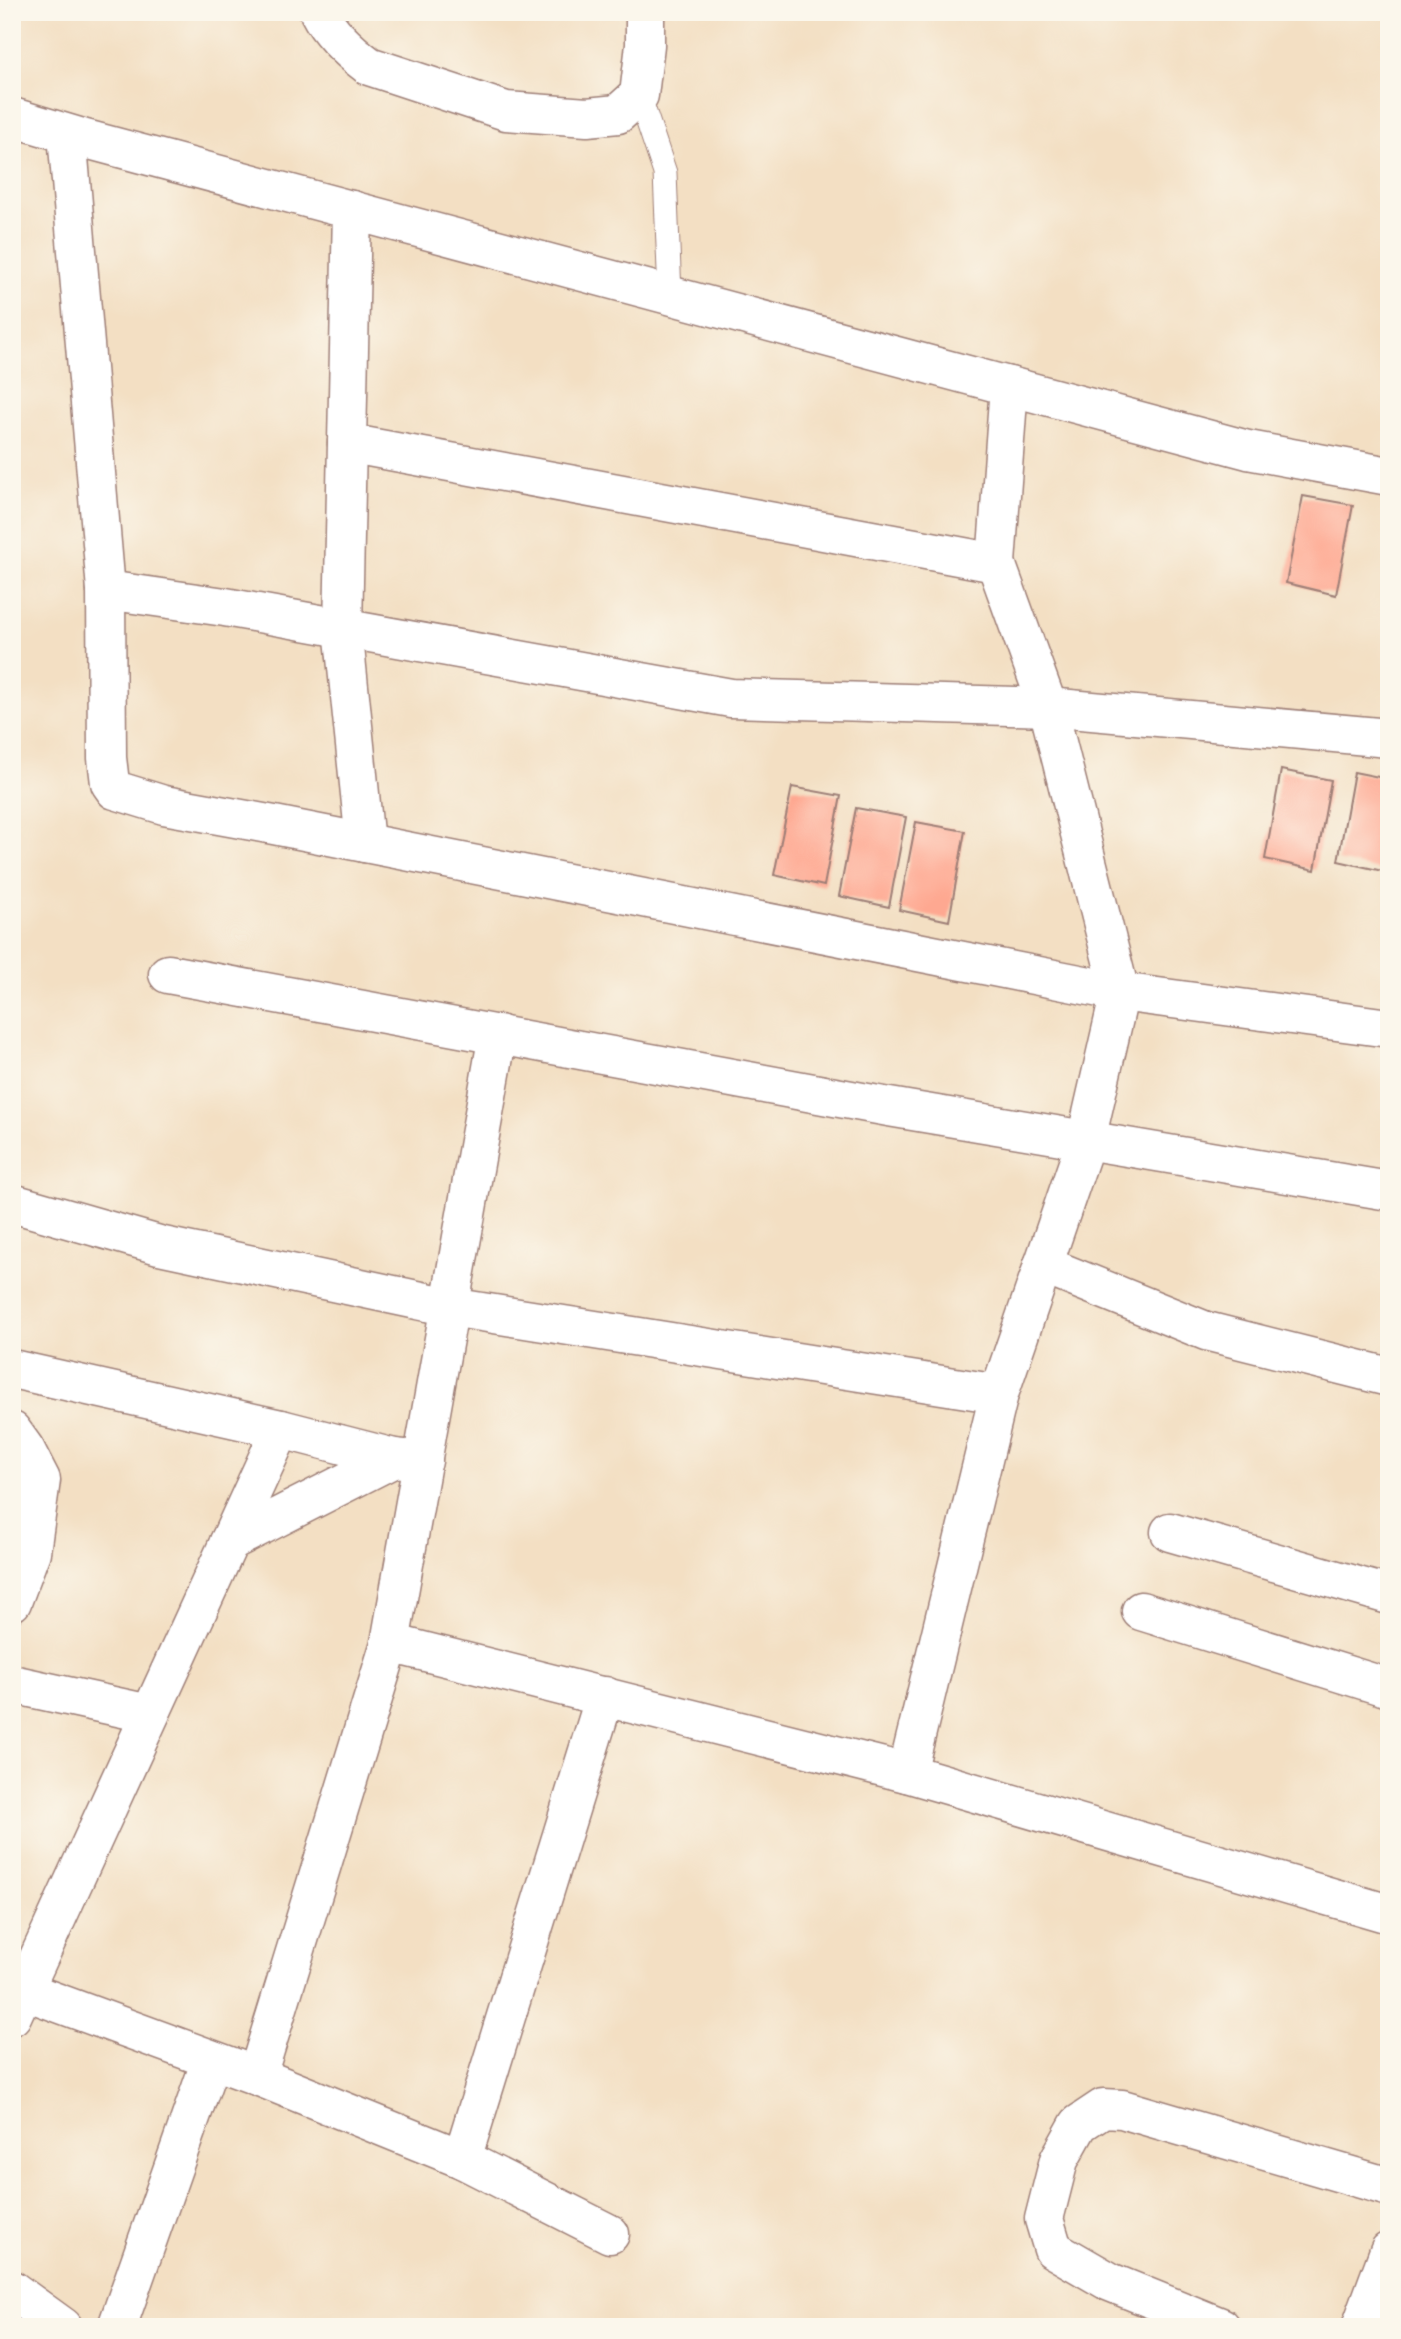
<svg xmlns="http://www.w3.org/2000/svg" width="1401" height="2339" font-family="'Shantell Sans',sans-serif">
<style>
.building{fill:#fea891}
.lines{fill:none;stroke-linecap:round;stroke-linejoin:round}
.service-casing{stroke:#9e7f77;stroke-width:25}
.minor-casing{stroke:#9e7f77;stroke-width:41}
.tertiary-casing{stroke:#9e7f77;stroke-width:41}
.service{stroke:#fff;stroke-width:23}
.minor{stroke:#fff;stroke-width:38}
.tertiary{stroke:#fff;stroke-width:38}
</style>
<rect width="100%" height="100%" fill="#fbf7ec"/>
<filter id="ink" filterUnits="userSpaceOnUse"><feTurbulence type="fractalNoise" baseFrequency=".0143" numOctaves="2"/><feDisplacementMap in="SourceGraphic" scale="14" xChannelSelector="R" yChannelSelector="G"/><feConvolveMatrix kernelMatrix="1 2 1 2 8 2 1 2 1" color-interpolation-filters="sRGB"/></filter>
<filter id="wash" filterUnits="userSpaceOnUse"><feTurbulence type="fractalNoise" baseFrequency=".00686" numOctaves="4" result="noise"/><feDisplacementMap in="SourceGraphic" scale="28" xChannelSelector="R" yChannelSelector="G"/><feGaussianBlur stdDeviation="1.57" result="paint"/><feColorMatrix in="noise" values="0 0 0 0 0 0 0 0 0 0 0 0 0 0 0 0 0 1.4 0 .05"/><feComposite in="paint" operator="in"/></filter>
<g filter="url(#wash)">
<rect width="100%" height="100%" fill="#f3dfc3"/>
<g id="blocks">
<!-- building -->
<g class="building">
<path d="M1303,496L1353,505L1336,595L1286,583Z"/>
<path d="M1281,770L1331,780L1315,870L1265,859Z"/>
<path d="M1354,772L1389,779L1387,872L1338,861Z"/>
<path d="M792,787L841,796L824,886L774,875Z"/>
<path d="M856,808L906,817L889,907L839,896Z"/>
<path d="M916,822L965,831L949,921L899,910Z"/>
</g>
</g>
</g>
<g filter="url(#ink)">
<use href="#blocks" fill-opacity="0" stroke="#9e7f77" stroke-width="2"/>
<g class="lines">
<!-- service casing -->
<g class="service-casing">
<path id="service" d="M639,95L665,173L670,295"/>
</g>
<!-- minor casing -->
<g class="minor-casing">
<g id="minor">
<path d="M319,12C330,34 349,51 369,66L506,111L587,117L618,114L639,95L645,45V12"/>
<path d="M67,134L106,590L107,758L110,783L115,790L164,805L274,825L1120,992L1389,1028"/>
<path d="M352,210L343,628L365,843"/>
<path d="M347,443L996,563"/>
<path d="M106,590L225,607L731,698L1048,707L1389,738"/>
<path d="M168,974L889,1107L1389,1191"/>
<path d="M12,1203L159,1245L450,1307L999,1394"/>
<path d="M1043,1265L1206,1331L1389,1377"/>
<path d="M12,1369L281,1429L394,1458L423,1461"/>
<path d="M12,1431L25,1449L41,1480L31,1552L12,1602"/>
<path d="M1170,1532L1389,1595"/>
<path d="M229,1542L394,1458"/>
<path d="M1141,1611L1389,1688"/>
<path d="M390,1643L907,1773L1389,1914"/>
<path d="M12,1684L150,1714"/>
<path d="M907,1773L999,1394L1086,1140L1120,992L1048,707L996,563L1009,386"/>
<path d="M12,1986L257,2076L462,2159L610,2234"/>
<path d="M12,2016L281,1429"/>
<path d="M257,2076L390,1643L498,1034"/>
<path d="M462,2159L605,1696"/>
<path d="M12,2290L63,2327"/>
<path d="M117,2327L211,2060"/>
<path d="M1221,2327L1110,2282L1053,2249L1044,2219L1059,2160L1079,2124L1103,2108L1122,2109L1389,2187"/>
</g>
</g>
<!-- tertiary casing -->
<g class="tertiary-casing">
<g id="tertiary">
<path d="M12,117L82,138L1248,450L1389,476"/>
<path d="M1361,2327L1389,2251"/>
</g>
</g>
<!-- service -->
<use href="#service" class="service"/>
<!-- minor -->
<use href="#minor" class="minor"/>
<!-- tertiary -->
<use href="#tertiary" class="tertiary"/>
</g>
</g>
<!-- margin -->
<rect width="1401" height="2339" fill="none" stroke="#fbf7ec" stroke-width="42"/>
</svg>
